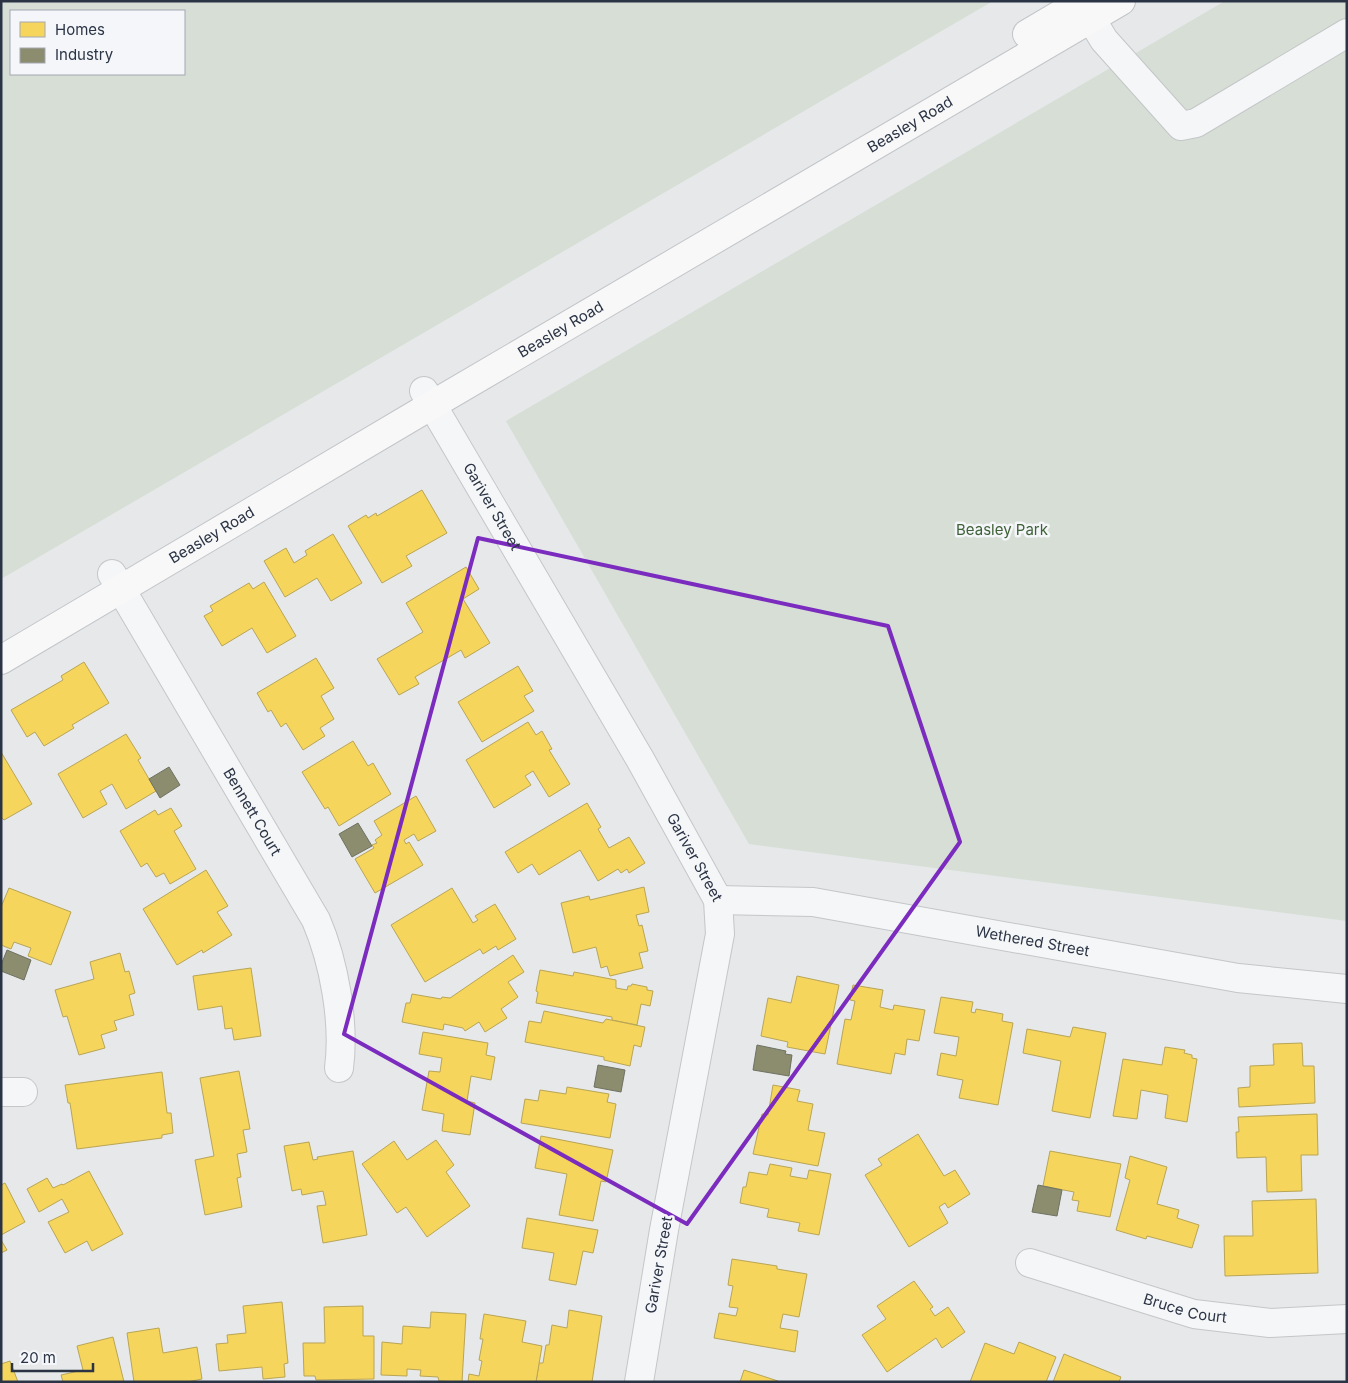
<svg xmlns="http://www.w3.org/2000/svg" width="1348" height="1383" font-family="Inter,sans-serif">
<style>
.green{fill:#d6ded6;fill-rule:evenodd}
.homes{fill:#f6d55c;stroke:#b9a555}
.industry{fill:#8c8c6e;stroke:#6f7262}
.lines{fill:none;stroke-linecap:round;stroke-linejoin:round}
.minor-casing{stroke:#c4c6c8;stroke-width:30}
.major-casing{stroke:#c2c5c8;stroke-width:30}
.minor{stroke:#f5f6f7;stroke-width:28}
.major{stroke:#f8f8f8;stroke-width:28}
.marked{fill:none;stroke:#7b2cbf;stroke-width:4;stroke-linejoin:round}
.labels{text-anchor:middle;stroke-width:5;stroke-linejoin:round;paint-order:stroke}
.street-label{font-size:15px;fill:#2b3445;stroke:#f4f6f9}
.park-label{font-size:15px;fill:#3f6138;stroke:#f4f6f9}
</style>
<rect width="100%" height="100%" fill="#e6e8ea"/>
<!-- green -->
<g class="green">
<path d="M1,1H993L1,579ZM11,11H184V74H11Z"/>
<path d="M1225,1H1347V921L749,844L506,421Z"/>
</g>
<!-- homes -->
<g class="homes">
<path d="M422,490L447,533L406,556L412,566L382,583L348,526L366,515L368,518L376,513L377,516Z"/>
<path d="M333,534L362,583L331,601L317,578L285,597L264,561L286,548L294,563L307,555L305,551Z"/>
<path d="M466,567L479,589L463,599L490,643L465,658L461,650L415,677L419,684L399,695L377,659L423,632L406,603Z"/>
<path d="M264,582L296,636L267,653L252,628L222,646L204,616L213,611L210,606L249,583L253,589Z"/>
<path d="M316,658L334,688L321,696L334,719L320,728L325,736L303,750L286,723L281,727L271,710L268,712L257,693Z"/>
<path d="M84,662L109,703L72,725L74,728L44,746L35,732L27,737L11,710L63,680L61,676Z"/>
<path d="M518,666L533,691L524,696L534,711L482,742L458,702Z"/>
<path d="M528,722L536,735L542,731L552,749L549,750L570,784L549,797L533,771L525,776L531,785L494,808L466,760Z"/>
<path d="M126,734L141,758L138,760L156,791L126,809L112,784L100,791L107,804L83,818L58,774Z"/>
<path d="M353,741L368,766L373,763L391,794L339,826L328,807L325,809L302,772Z"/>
<path d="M1,752L32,804L4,820L1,817Z"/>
<path d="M416,796L436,831L418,841L414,834L404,840L406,844L409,842L423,865L375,893L355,859L374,848L372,845L377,843L375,840L382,835L374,821Z"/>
<path d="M587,803L601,827L598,829L609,848L629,837L645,863L629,873L627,869L621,873L618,869L598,881L580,850L539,875L532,864L518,873L505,852Z"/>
<path d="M171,808L182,826L174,831L196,869L170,884L164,873L156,877L147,863L141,867L120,831L155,810L158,815Z"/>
<path d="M206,870L228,906L217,912L232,935L203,953L202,950L177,965L143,909Z"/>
<path d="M644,887L649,912L636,915L639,926L642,925L648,951L639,953L643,968L610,976L607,966L601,968L596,947L573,953L561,903L589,896L590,900Z"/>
<path d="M9,888L71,912L51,965L28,956L31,948L14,942L11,949L1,945V907Z"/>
<path d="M452,888L473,923L478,920L475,916L495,904L516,939L498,950L496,946L483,954L480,949L425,982L391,925Z"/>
<path d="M120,953L125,972L129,971L135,993L129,995L134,1015L114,1021L117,1030L101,1035L105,1048L79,1055L67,1016L63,1017L55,990L94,979L90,962Z"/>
<path d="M513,955L524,972L508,982L518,997L501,1009L507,1018L485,1032L479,1022L465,1031L463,1028L444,1024L443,1030L402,1022L406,1003H410L412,994L441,999L442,997L450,998Z"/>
<path d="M251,968L261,1036L234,1040L232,1028L225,1029L222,1006L198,1010L193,976Z"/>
<path d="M540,970L573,976L574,972L616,980V988L627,990L628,986H631L632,984L647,987V990L653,991L650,1006L641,1004L637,1025L612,1020V1017L536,1003L538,992L536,991Z"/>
<path d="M797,976L839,985L825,1054L787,1047L788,1042L761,1036L768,998L791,1003Z"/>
<path d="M853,985L883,990L880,1007L893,1010L894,1005L925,1010L919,1041L907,1039L905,1055L895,1053L891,1074L837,1064L845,1019L851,1020L855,1001L850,1000Z"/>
<path d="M941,997L973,1002L971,1012L975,1013L976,1009L1003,1014L1002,1021L1013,1023L998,1105L959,1098L963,1080L937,1075L941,1053L956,1056L959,1037L934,1033Z"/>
<path d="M544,1011L603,1023L606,1019L645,1027L641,1047L634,1045L630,1066L604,1060V1057L525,1042L529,1021L541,1023Z"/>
<path d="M1073,1027L1106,1033L1090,1118L1052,1111L1061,1061L1023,1053L1027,1029L1070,1037Z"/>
<path d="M423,1032L488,1043L486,1055L495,1057L491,1080L471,1076L467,1101L475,1103L470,1135L442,1131L444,1114L422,1110L429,1071L440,1072L442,1058L419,1054Z"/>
<path d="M1302,1043L1303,1066H1314L1315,1103L1239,1107L1238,1088L1250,1087V1066L1274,1065L1273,1044Z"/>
<path d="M1165,1047L1185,1050L1184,1053L1192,1055V1058L1197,1059L1187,1122L1165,1118L1168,1095L1141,1090L1137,1119L1113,1116L1123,1059L1162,1065Z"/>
<path d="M239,1071L250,1129L243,1130L247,1152L237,1154L241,1177L237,1178L242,1207L205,1215L195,1160L214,1156L200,1078Z"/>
<path d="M162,1072L167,1113H171L173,1133L162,1135V1138L77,1149L70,1103H68L65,1085Z"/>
<path d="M773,1085L800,1090L797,1101L813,1104L808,1130L825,1133L818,1166L753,1154L762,1114L768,1115Z"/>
<path d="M567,1087L609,1094L607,1102L616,1104L610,1138L521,1123L525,1099L538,1101L540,1090L566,1094Z"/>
<path d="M1317,1114L1318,1155H1301L1302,1191L1267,1192L1266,1157L1237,1158L1236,1132H1239L1238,1117Z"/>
<path d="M918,1134L944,1176L955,1170L970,1194L948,1208L945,1203L939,1207L948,1223L909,1247L865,1175L882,1165L878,1159Z"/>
<path d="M541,1136L613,1150L606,1182L601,1181L593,1221L559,1215L567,1174L535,1168Z"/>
<path d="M436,1140L454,1165L446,1172L470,1206L427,1237L406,1207L397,1213L362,1164L394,1141L407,1160Z"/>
<path d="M309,1142L313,1160L318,1159L317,1157L353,1151L367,1235L323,1243L317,1206L326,1205L323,1191L302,1195L301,1189L292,1191L284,1146Z"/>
<path d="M1050,1151L1121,1164L1110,1217L1077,1211L1079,1201L1072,1200L1074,1192L1043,1186Z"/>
<path d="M1130,1156L1167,1167L1157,1204L1179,1210L1177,1218L1199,1225L1192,1248L1147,1236L1146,1239L1116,1230L1130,1180L1125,1178Z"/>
<path d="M770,1164L792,1168L790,1176L807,1179L809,1170L831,1174L819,1235L798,1231L800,1223L767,1217L769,1209L740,1203L743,1187H746L749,1172L767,1175Z"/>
<path d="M89,1171L123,1234L92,1251L87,1241L65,1253L48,1222L69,1212L62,1199L39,1212L27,1189L47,1178L53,1188L62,1184L63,1185Z"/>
<path d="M5,1183L25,1222L1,1235V1185Z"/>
<path d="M1316,1199L1318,1273L1225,1276L1224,1236H1253L1252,1201Z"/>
<path d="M527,1218L598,1230L593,1253L583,1251L576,1285L549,1280L554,1253L522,1248Z"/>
<path d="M1,1240L7,1250L1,1253Z"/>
<path d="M732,1259L777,1266V1269L807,1274L799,1317L783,1314L780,1328L798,1331L795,1352L714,1338L719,1313L736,1316L738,1308L729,1307L733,1286L728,1285Z"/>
<path d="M914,1281L933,1307L930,1309L935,1316L948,1307L965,1332L942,1348L936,1338L887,1372L862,1335L886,1319L877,1306Z"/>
<path d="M282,1302L288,1363L284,1364L285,1377L263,1379L262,1367L219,1371L216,1344L228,1343L227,1335L246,1333L243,1306Z"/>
<path d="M363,1306V1336H374V1379L316,1380L315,1376H304L303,1343H325L324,1307Z"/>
<path d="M569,1310L602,1316L592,1382H536L539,1363H543L546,1345H549L552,1325L567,1328Z"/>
<path d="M431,1312L466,1314L462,1382L439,1381L438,1377L420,1376L421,1370L407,1369V1376L381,1375L382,1342L402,1344L403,1326L430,1328Z"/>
<path d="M484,1314L526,1321L522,1342L542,1346L536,1382H468L469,1374L479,1376L482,1361L479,1360L483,1339H480Z"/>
<path d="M159,1328L163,1353L197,1347L202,1379L187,1382H134L127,1333Z"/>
<path d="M113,1337L124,1382H63L61,1375L83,1370L77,1346Z"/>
<path d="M1019,1342L1056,1357L1046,1382H970L985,1343L1014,1354Z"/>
<path d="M1064,1354L1121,1377L1119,1382H1053Z"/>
<path d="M10,1361L18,1382H1V1364Z"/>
<path d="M744,1370L778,1381L777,1382H740Z"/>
</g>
<!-- industry -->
<g class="industry">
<path d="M169,767L180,785L160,798L149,779Z"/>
<path d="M358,823L372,846L352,857L339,834Z"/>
<path d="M7,950L31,960L24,980L1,971V965Z"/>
<path d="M757,1045L786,1051L785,1054L792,1055L789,1076L753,1070Z"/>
<path d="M598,1065L625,1070L621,1092L594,1087Z"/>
<path d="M1038,1185L1062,1190L1057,1216L1032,1212Z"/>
</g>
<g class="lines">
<!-- minor casing -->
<g class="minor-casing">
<g id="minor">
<path d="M1081,2L1104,40L1181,126L1196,123L1347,33"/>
<path id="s1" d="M424,391L640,759L718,900L720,934L664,1230L639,1382"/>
<path id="s2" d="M112,574L316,920C334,962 345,1022 339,1068"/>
<path id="s3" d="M718,900L813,902L1238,978L1347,989"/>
<path d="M1,1092H23"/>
<path id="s4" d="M1030,1263L1194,1314L1270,1323L1347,1319"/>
</g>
</g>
<!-- major casing -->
<g class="major-casing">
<g id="major">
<path d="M1027,34L1083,1"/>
<path id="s5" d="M1,660L432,405L1121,1"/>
</g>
</g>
<!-- minor -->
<use href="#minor" class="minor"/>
<!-- major -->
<use href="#major" class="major"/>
</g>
<!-- marked area -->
<path class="marked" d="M478,538L888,626L960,842L687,1224L344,1034Z"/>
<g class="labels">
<!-- street labels -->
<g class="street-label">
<text dy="5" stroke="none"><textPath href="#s5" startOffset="1055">Beasley Road</textPath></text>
<text dy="5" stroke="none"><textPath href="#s5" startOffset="650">Beasley Road</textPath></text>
<text dy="5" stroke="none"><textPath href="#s1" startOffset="134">Gariver Street</textPath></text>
<text dy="5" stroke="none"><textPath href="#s5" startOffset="245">Beasley Road</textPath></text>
<text dy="5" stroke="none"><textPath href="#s2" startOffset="276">Bennett Court</textPath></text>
<text dy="5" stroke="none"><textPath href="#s1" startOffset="539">Gariver Street</textPath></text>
<text dy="5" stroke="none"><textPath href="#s3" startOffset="318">Wethered Street</textPath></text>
<text transform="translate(659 1265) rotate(-80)" y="5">Gariver Street</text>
<text dy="5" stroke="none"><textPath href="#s4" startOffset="162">Bruce Court</textPath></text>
</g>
<!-- park labels -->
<g class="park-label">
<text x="1002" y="535">Beasley Park</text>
</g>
</g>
<!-- border -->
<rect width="1348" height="1383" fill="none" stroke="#2b3445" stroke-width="5"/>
<!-- legend -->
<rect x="10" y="10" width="175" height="65" fill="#f4f6f9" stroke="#a4a8b1"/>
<rect x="20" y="22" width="25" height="15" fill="#f6d55c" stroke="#a4a8b1"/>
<text x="55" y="35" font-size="15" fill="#2b3445">Homes</text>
<rect x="20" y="48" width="25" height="15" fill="#8c8c6e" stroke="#a4a8b1"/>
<text x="55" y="60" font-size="15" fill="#2b3445">Industry</text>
<!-- scale -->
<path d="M12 1363v8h81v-8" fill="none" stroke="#2b3445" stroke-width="2.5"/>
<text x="20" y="1363" font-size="15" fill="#2b3445" stroke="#f4f6f9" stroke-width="4" paint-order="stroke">20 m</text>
</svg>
